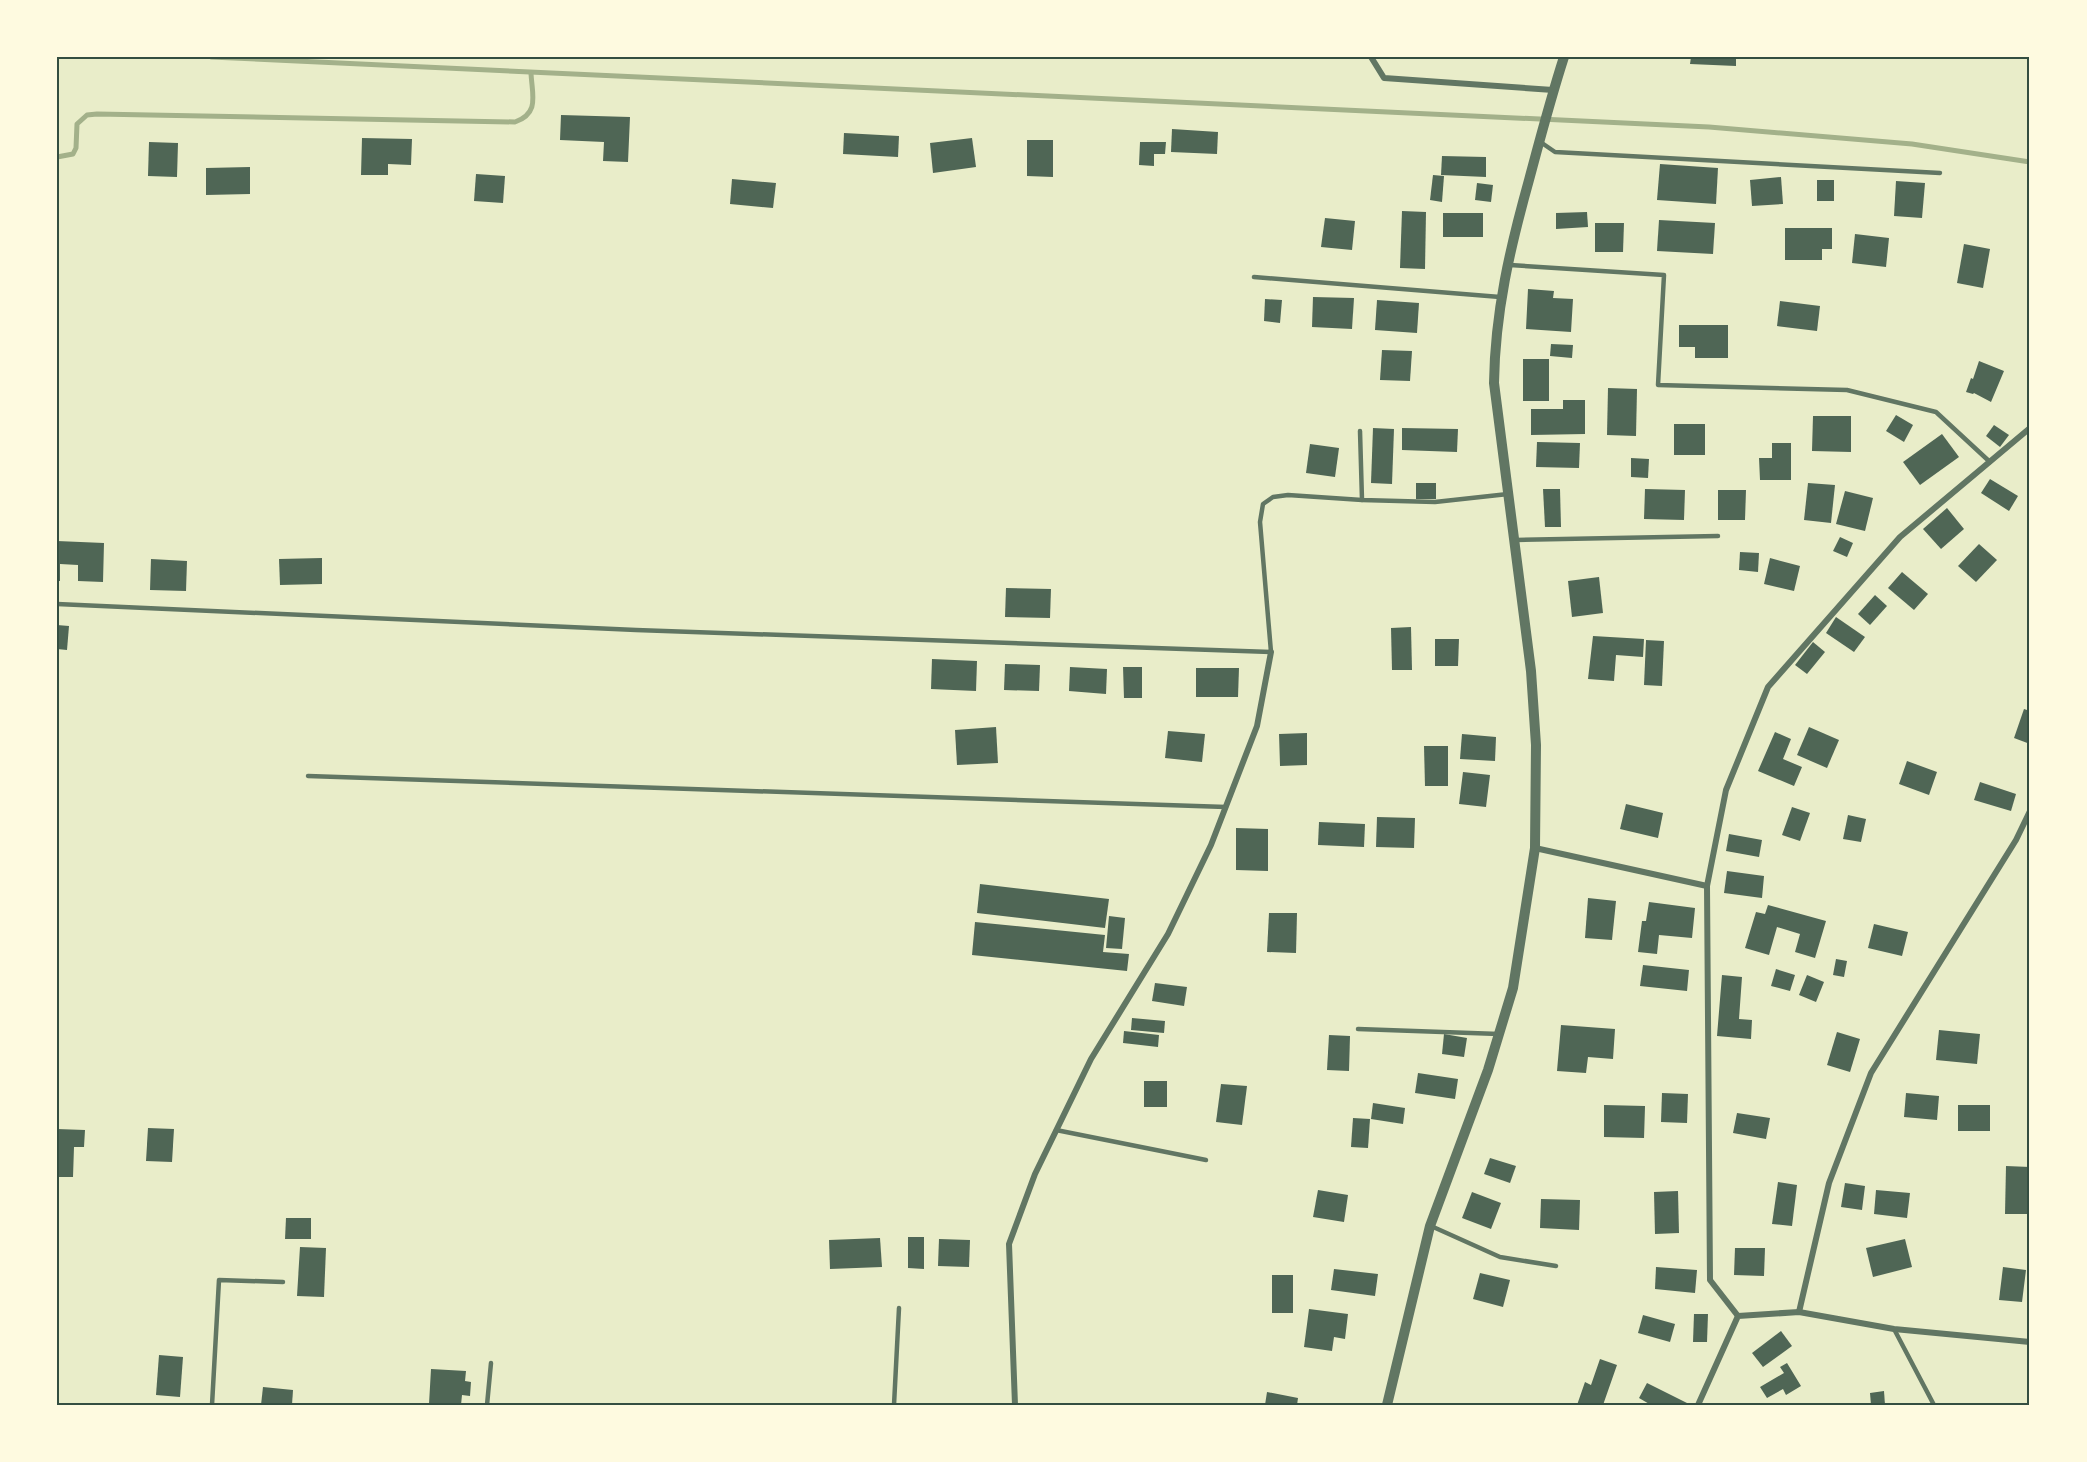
<svg xmlns="http://www.w3.org/2000/svg" width="2087" height="1462" font-family="'PT Serif',serif">
<style>
.lines{fill:none;stroke-linecap:round;stroke-linejoin:round}
.stream{stroke:#a3b18a;stroke-width:5}
.building{fill:#4f6655}
.service{stroke:#617663;stroke-width:4.5}
.minor{stroke:#617663;stroke-width:6}
.tertiary{stroke:#617663;stroke-width:10}
.neatline{fill:none;stroke:#344e41;stroke-width:2}
</style>
<rect width="100%" height="100%" fill="#e9edc9"/>
<g class="lines">
<!-- stream -->
<g class="stream">
<path d="M211,57L1709,127L1912,144L2030,162"/>
<path d="M57,157L73,154L76,148L77,124L87,115L97,114L515,122C540,113 532,95 531,73"/>
</g>
</g>
<!-- building -->
<g class="building">
<path d="M1691,57H1736V66L1690,64Z"/>
<path d="M561,115L630,117L628,162L603,161L604,142L560,140Z"/>
<path d="M1172,129L1218,132L1217,154L1171,152Z"/>
<path d="M844,133L899,136L898,157L843,154Z"/>
<path d="M362,138L412,139L411,165L388,164V175H361Z"/>
<path d="M972,138L976,167L933,173L930,143Z"/>
<path d="M1027,140H1053V177L1027,176Z"/>
<path d="M149,142L178,143L177,177L148,176Z"/>
<path d="M1140,142H1166L1165,154H1154V166L1139,165Z"/>
<path d="M1442,156L1486,157V177L1441,175Z"/>
<path d="M1660,164L1718,168L1716,204L1657,200Z"/>
<path d="M250,167V194L206,195V168Z"/>
<path d="M476,174L505,176L503,203L474,201Z"/>
<path d="M1433,175L1444,176L1442,202L1430,200Z"/>
<path d="M1781,177L1783,204L1752,206L1750,180Z"/>
<path d="M732,179L776,183L773,208L730,204Z"/>
<rect x="1817" y="180" width="17" height="21"/>
<path d="M1896,181L1925,183L1922,218L1894,216Z"/>
<path d="M1477,183L1493,185L1491,202L1475,200Z"/>
<path d="M1402,211L1426,212L1425,269L1400,268Z"/>
<path d="M1587,212L1588,227L1556,229V213Z"/>
<rect x="1443" y="213" width="40" height="24"/>
<path d="M1325,218L1355,221L1352,250L1321,247Z"/>
<path d="M1659,220L1715,223L1713,254L1657,251Z"/>
<path d="M1595,223H1624L1623,252H1595Z"/>
<path d="M1785,228H1832V249H1822V260H1785Z"/>
<path d="M1855,234L1889,238L1886,267L1852,263Z"/>
<path d="M1964,244L1990,249L1983,288L1957,283Z"/>
<path d="M1528,289L1554,291L1553,298L1573,299L1571,332L1526,329Z"/>
<path d="M1313,297L1354,298L1352,329L1312,327Z"/>
<path d="M1265,299L1282,300L1280,323L1264,321Z"/>
<path d="M1377,300L1419,303L1417,333L1375,330Z"/>
<path d="M1780,301L1820,306L1817,331L1777,326Z"/>
<path d="M1679,325H1728V358H1695V347H1679Z"/>
<path d="M1551,344L1573,345L1572,358L1550,356Z"/>
<path d="M1382,350L1412,351L1410,381L1380,380Z"/>
<rect x="1523" y="359" width="26" height="42"/>
<path d="M1979,361L2004,371L1991,402L1974,393L1973,394L1966,392L1971,378L1973,379Z"/>
<path d="M1608,388L1637,389L1636,436L1607,435Z"/>
<path d="M1563,400H1585V434L1531,435V409H1563Z"/>
<path d="M1896,415L1913,425L1904,442L1886,431Z"/>
<path d="M1813,416H1851V452L1812,451Z"/>
<rect x="1674" y="424" width="31" height="31"/>
<path d="M1994,425L2009,435L2000,447L1986,436Z"/>
<path d="M1373,428L1394,429L1392,484L1371,483Z"/>
<path d="M1402,428L1458,429L1457,452L1402,450Z"/>
<path d="M1942,434L1959,457L1920,485L1903,462Z"/>
<path d="M1537,442L1580,443L1579,468L1536,467Z"/>
<path d="M1772,443H1791V480H1760L1759,458H1772Z"/>
<path d="M1310,444L1339,448L1335,477L1306,473Z"/>
<path d="M1631,458L1649,459L1648,478L1631,477Z"/>
<path d="M1990,479L2018,496L2009,511L1981,493Z"/>
<rect x="1416" y="483" width="20" height="16"/>
<path d="M1808,483L1835,485L1831,523L1804,520Z"/>
<path d="M1543,489H1560L1561,527H1545Z"/>
<path d="M1645,489L1685,490L1684,520L1644,519Z"/>
<path d="M1718,490H1746L1745,520H1718Z"/>
<path d="M1845,491L1873,498L1865,531L1836,524Z"/>
<path d="M1947,508L1964,529L1941,549L1923,529Z"/>
<path d="M1840,537L1853,543L1847,557L1833,551Z"/>
<path d="M57,541L104,543L103,582L78,581V565L60,564V581H57Z"/>
<path d="M1979,544L1997,560L1976,582L1958,566Z"/>
<path d="M1740,552L1759,553L1758,572L1739,570Z"/>
<path d="M322,558V584L280,585L279,559Z"/>
<path d="M1770,558L1800,566L1794,591L1764,584Z"/>
<path d="M151,559L187,561L186,591L150,590Z"/>
<path d="M1902,572L1928,594L1914,610L1888,588Z"/>
<path d="M1599,577L1603,613L1572,617L1568,581Z"/>
<path d="M1006,588L1051,589L1050,618L1005,617Z"/>
<path d="M1875,595L1887,606L1870,625L1858,614Z"/>
<path d="M1836,617L1865,637L1854,652L1826,633Z"/>
<path d="M57,625L69,626L67,650L57,649Z"/>
<path d="M1411,627L1412,670H1392L1391,628Z"/>
<path d="M1593,636L1644,639L1643,657L1616,655L1614,681L1588,679Z"/>
<path d="M1435,639H1459L1458,666H1435Z"/>
<path d="M1646,640L1664,641L1662,686L1644,685Z"/>
<path d="M1813,642L1825,652L1807,674L1795,665Z"/>
<path d="M932,659L977,661L976,691L931,689Z"/>
<path d="M1005,664L1040,665L1039,691L1004,690Z"/>
<path d="M1070,667L1107,669L1106,694L1069,691Z"/>
<path d="M1123,667H1142V698H1124Z"/>
<path d="M1196,668H1239L1238,697H1196Z"/>
<path d="M2024,709L2030,711V744L2014,738Z"/>
<path d="M996,727L998,763L957,765L955,730Z"/>
<path d="M1809,727L1839,740L1827,768L1797,755Z"/>
<path d="M1168,731L1205,734L1202,762L1165,758Z"/>
<path d="M1775,732L1791,739L1783,759L1802,767L1794,786L1758,771Z"/>
<path d="M1307,733V765L1280,766L1279,734Z"/>
<path d="M1462,734L1496,737L1495,761L1460,759Z"/>
<path d="M1424,746H1448V786H1425Z"/>
<path d="M1907,761L1937,772L1929,795L1899,784Z"/>
<path d="M1463,772L1490,775L1486,807L1459,804Z"/>
<path d="M1980,782L2016,794L2011,811L1974,800Z"/>
<path d="M1626,804L1663,813L1658,838L1620,829Z"/>
<path d="M1792,807L1810,813L1800,841L1782,835Z"/>
<path d="M1848,815L1866,819L1861,842L1843,839Z"/>
<path d="M1377,817L1415,818L1414,848L1376,847Z"/>
<path d="M1319,822L1365,824L1364,847L1318,845Z"/>
<path d="M1236,828L1268,829V871L1236,870Z"/>
<path d="M1729,834L1762,840L1759,857L1726,851Z"/>
<path d="M1727,871L1764,876L1762,898L1724,893Z"/>
<path d="M980,884L1109,899L1105,928L977,913Z"/>
<path d="M1588,898L1616,901L1612,940L1585,938Z"/>
<path d="M1649,902L1695,908L1692,938L1659,935L1657,954L1638,952L1642,921H1646Z"/>
<path d="M1768,905L1826,921L1815,958L1795,952L1800,934L1777,927L1769,955L1745,948L1756,912L1765,914Z"/>
<path d="M1269,913H1297L1296,953L1267,952Z"/>
<path d="M1109,916L1125,918L1122,949L1106,948Z"/>
<path d="M975,922L1105,935L1103,952L1129,954L1127,971L972,955Z"/>
<path d="M1874,924L1908,932L1902,956L1868,948Z"/>
<path d="M1836,959L1847,961L1844,977L1833,975Z"/>
<path d="M1643,965L1689,970L1687,991L1640,986Z"/>
<path d="M1776,969L1795,975L1790,991L1771,986Z"/>
<path d="M1722,975L1742,977L1739,1019L1752,1020L1751,1039L1717,1036Z"/>
<path d="M1807,975L1824,982L1816,1002L1799,995Z"/>
<path d="M1155,983L1187,987L1184,1006L1152,1001Z"/>
<path d="M1132,1018L1165,1021L1164,1033L1131,1030Z"/>
<path d="M1561,1025L1615,1029L1613,1059L1588,1057L1586,1073L1557,1071Z"/>
<path d="M1939,1030L1980,1034L1977,1064L1936,1060Z"/>
<path d="M1124,1031L1159,1035L1158,1047L1123,1043Z"/>
<path d="M1837,1032L1860,1039L1850,1072L1827,1065Z"/>
<path d="M1444,1034L1467,1038L1464,1057L1442,1054Z"/>
<path d="M1329,1035L1350,1036L1349,1071L1327,1070Z"/>
<path d="M1418,1073L1458,1079L1455,1099L1415,1093Z"/>
<rect x="1144" y="1081" width="23" height="26"/>
<path d="M1221,1084L1247,1086L1242,1125L1216,1122Z"/>
<path d="M1662,1093L1688,1094L1687,1123L1661,1122Z"/>
<path d="M1906,1093L1939,1096L1937,1120L1904,1117Z"/>
<path d="M1373,1103L1405,1108L1403,1124L1371,1119Z"/>
<path d="M1604,1105L1645,1106L1644,1138L1604,1137Z"/>
<rect x="1958" y="1105" width="32" height="26"/>
<path d="M1737,1113L1770,1118L1766,1139L1733,1133Z"/>
<path d="M1353,1118L1370,1119L1368,1148L1351,1147Z"/>
<path d="M148,1128L174,1129L172,1162L146,1161Z"/>
<path d="M57,1129L85,1130L84,1147H74L73,1177H57Z"/>
<path d="M1490,1158L1516,1166L1510,1183L1484,1174Z"/>
<path d="M2006,1166L2030,1167V1214H2005Z"/>
<path d="M1778,1182L1797,1185L1792,1226L1772,1224Z"/>
<path d="M1845,1183L1865,1186L1862,1210L1841,1207Z"/>
<path d="M1318,1190L1348,1195L1344,1222L1313,1217Z"/>
<path d="M1876,1190L1910,1193L1907,1218L1874,1214Z"/>
<path d="M1678,1191L1679,1233L1655,1234L1654,1192Z"/>
<path d="M1472,1192L1501,1203L1491,1229L1462,1218Z"/>
<path d="M1541,1199L1580,1200L1579,1230L1540,1228Z"/>
<path d="M286,1218H311V1239H285Z"/>
<path d="M908,1237H924V1269L908,1268Z"/>
<path d="M880,1238L882,1267L830,1269L829,1240Z"/>
<path d="M939,1239L970,1240L969,1267L938,1266Z"/>
<path d="M1905,1239L1912,1267L1873,1277L1866,1248Z"/>
<path d="M300,1247L326,1248L324,1297L297,1296Z"/>
<path d="M1735,1248H1765L1764,1276L1734,1275Z"/>
<path d="M1656,1267L1697,1270L1695,1293L1655,1289Z"/>
<path d="M2003,1267L2026,1270L2022,1302L1999,1300Z"/>
<path d="M1334,1269L1378,1274L1375,1296L1331,1290Z"/>
<path d="M1480,1273L1510,1280L1503,1307L1473,1299Z"/>
<rect x="1272" y="1275" width="21" height="38"/>
<path d="M1309,1309L1348,1314L1345,1339L1334,1337L1332,1351L1304,1347Z"/>
<path d="M1694,1314H1708L1707,1342H1693Z"/>
<path d="M1643,1315L1675,1324L1670,1342L1638,1333Z"/>
<path d="M1781,1331L1792,1346L1763,1367L1752,1353Z"/>
<path d="M159,1355L183,1357L180,1397L156,1395Z"/>
<path d="M1600,1359L1617,1365L1603,1405H1577L1585,1382L1591,1385Z"/>
<path d="M1787,1363L1801,1386L1786,1395L1783,1389L1767,1398L1760,1387L1784,1373L1780,1367Z"/>
<path d="M431,1369L466,1371L465,1381L471,1382L470,1396L462,1395L461,1405L429,1404Z"/>
<path d="M1647,1383L1687,1403L1686,1405H1651L1639,1398Z"/>
<path d="M263,1387L293,1390L292,1405H261Z"/>
<path d="M1884,1391L1885,1405H1871L1870,1393Z"/>
<path d="M1267,1392L1298,1398L1297,1405H1265Z"/>
</g>
<g class="lines">
<!-- service -->
<g class="service">
<path d="M1539,141L1555,152L1940,173"/>
<path d="M1510,265L1664,275L1658,385L1847,390L1936,412L1990,462"/>
<path d="M1254,277L1500,297"/>
<path d="M1360,431L1362,500"/>
<path d="M1516,540L1718,536"/>
<path d="M57,604L636,630L1271,652L1260,522L1263,504L1273,497L1288,495L1362,500L1435,502L1508,494"/>
<path d="M308,776L1226,807"/>
<path d="M1358,1029L1499,1034"/>
<path d="M1056,1130L1206,1160"/>
<path d="M1431,1226L1500,1257L1556,1266"/>
<path d="M1894,1329L1934,1405"/>
<path d="M212,1405L219,1280L283,1282"/>
<path d="M487,1405L491,1363"/>
<path d="M894,1405L899,1308"/>
</g>
<!-- minor -->
<g class="minor">
<path d="M1371,57L1384,78L1553,90"/>
<path d="M1535,848L1707,886"/>
<path d="M1799,1312L1829,1183L1871,1073L2016,840L2030,811"/>
<path d="M1738,1316L1710,1280L1707,886L1726,790L1768,687L1900,537L2030,428"/>
<path d="M1015,1405L1009,1244L1035,1174L1091,1059L1168,934L1211,845L1257,726L1271,652"/>
<path d="M1698,1405L1738,1316L1799,1312L1894,1329L2030,1342"/>
</g>
<!-- tertiary -->
<path class="tertiary" d="M1387,1405L1430,1226L1488,1070L1513,988L1535,848L1536,745L1531,671L1494,383C1495,312 1510,248 1529,180C1540,139 1551,97 1564,57"/>
</g>
<!-- border -->
<rect width="2087" height="1462" fill="none" stroke="#fefae0" stroke-width="117"/>
<rect x="58" y="58" width="1970" height="1346" class="neatline"/>
</svg>
